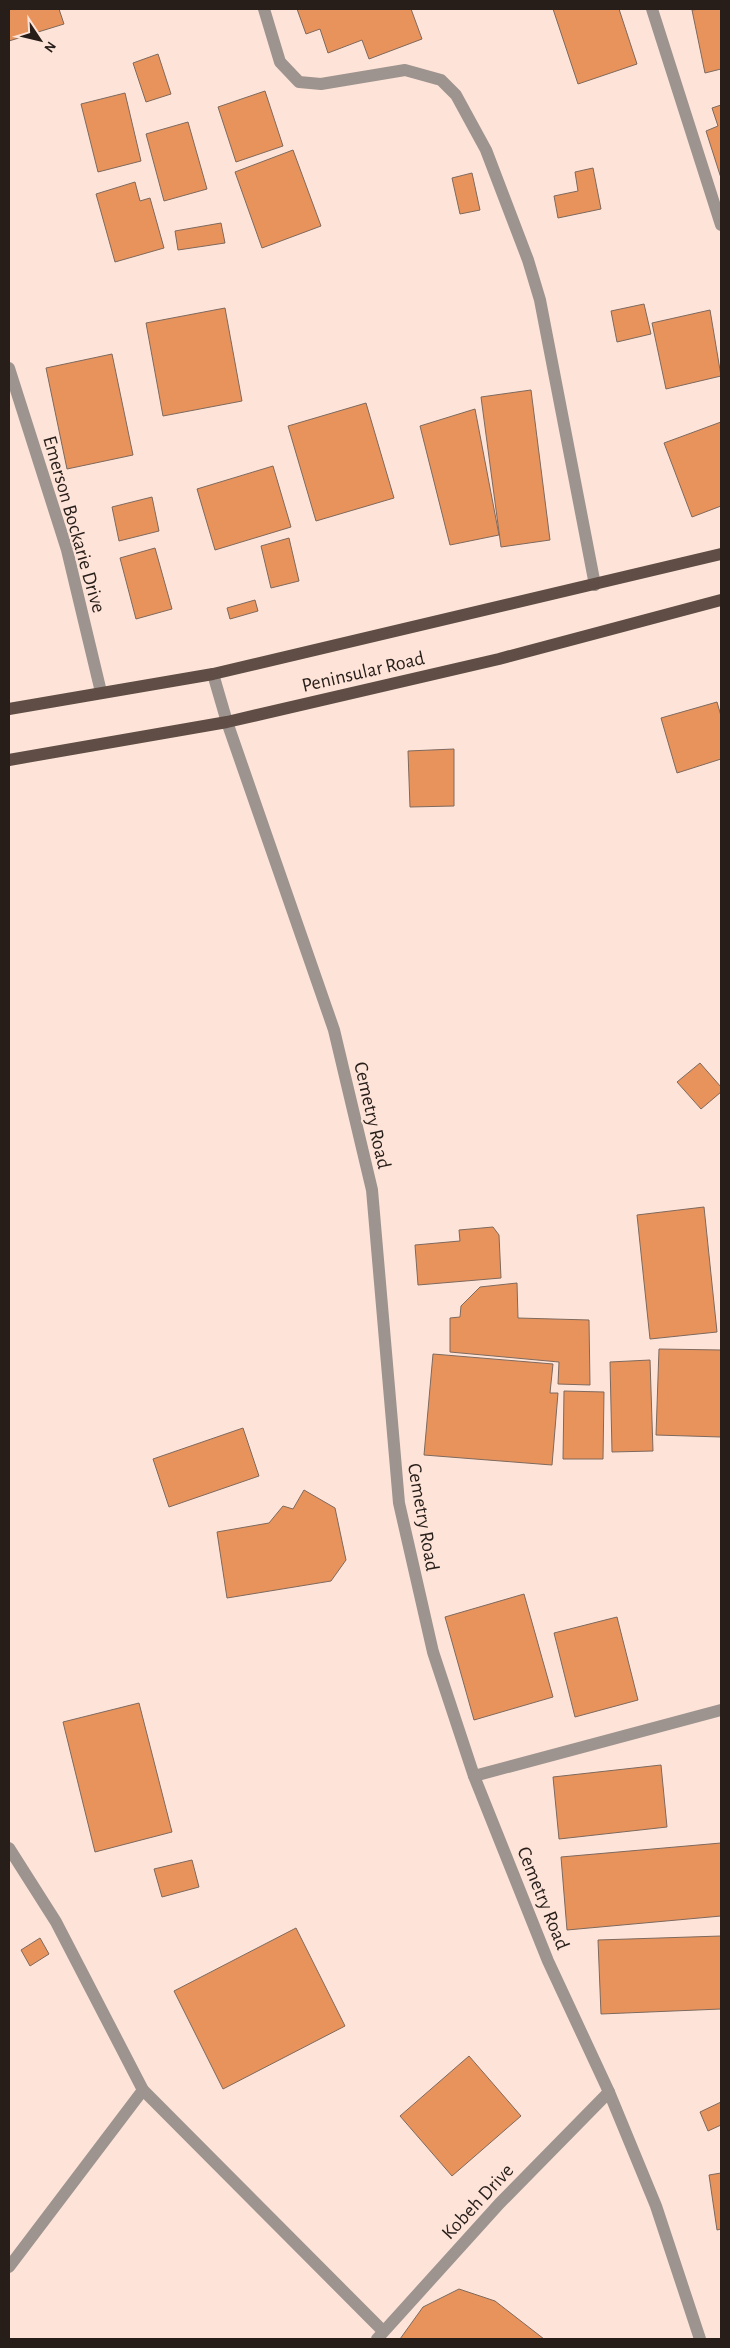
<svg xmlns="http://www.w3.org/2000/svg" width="730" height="2348" font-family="'Alegreya Sans',sans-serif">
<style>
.building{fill:#e9935c;stroke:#7e695d}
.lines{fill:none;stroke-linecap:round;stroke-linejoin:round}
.service{stroke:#9e948f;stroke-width:12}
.minor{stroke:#9e948f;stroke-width:12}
.tertiary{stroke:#9e948f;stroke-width:12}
.primary{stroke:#604e46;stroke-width:12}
.labels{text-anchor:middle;stroke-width:4.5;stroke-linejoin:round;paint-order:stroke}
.street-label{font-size:20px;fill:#271e1a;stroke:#fee4d8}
</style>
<rect width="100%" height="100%" fill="#fee4d8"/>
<!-- building -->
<g class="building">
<path d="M9,9H59L64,24L9,41Z"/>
<path d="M297,9H411L422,39L369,59L362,40L328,53L320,29L306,34Z"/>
<path d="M553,9H619L637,64L578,84Z"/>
<path d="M700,9H721V69L705,73L692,10Z"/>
<path d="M158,54L171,94L146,102L133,63Z"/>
<path d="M265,91L283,146L236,162L218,107Z"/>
<path d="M125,93L141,161L98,172L81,104Z"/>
<path d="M721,105V178L706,131L718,126L712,108Z"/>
<path d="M188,122L207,189L164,201L146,134Z"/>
<path d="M293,150L321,226L262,248L235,172Z"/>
<path d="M593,168L601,209L558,218L554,196L578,191L575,172Z"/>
<path d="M472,173L480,210L460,214L452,178Z"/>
<path d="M135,182L140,201L150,198L164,248L115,262L96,194Z"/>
<path d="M221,223L225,243L178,250L175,231Z"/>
<path d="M644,304L651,334L617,342L611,311Z"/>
<path d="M225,308L242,401L163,416L146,323Z"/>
<path d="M710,310L721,376L666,389L652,323Z"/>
<path d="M112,354L133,455L67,469L46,368Z"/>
<path d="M531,390L550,540L501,547L481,397Z"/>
<path d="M366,403L394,498L316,521L288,426Z"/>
<path d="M475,409L499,535L450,545L420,426Z"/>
<path d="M721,422V506L692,517L664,443Z"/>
<path d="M273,466L291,527L215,550L197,489Z"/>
<path d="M152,497L159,531L119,541L112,507Z"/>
<path d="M289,538L299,581L271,588L261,546Z"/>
<path d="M155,548L172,609L136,619L120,558Z"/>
<path d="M255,600L258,611L230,619L227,608Z"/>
<path d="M717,702L721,716V759L677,773L661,718Z"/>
<path d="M454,749V806L410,807L408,751Z"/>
<path d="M700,1063L721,1087V1092L701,1109L677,1082Z"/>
<path d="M704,1207L717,1332L650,1339L637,1215Z"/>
<path d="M493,1227L499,1235L501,1278L418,1285L415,1245L460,1241L459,1230Z"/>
<path d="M517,1283L518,1318L589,1320L590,1385L558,1384L559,1362L450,1352V1318L460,1317L461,1306L480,1287Z"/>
<path d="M659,1349L721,1350V1437L656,1435Z"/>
<path d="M433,1354L553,1364L550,1393H558L552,1465L424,1455Z"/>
<path d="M650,1360L653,1451L612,1452L610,1362Z"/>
<path d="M564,1391L604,1392L603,1459H563Z"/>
<path d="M243,1428L259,1476L169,1507L153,1459Z"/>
<path d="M304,1490L335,1508L346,1560L331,1581L227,1598L217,1532L269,1523L283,1506L293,1509Z"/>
<path d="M524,1594L553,1697L474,1720L445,1617Z"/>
<path d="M617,1617L638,1700L575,1717L554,1633Z"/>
<path d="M139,1703L172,1832L95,1852L63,1722Z"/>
<path d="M661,1765L667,1827L559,1839L553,1777Z"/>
<path d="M721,1843V1916L567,1930L561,1857Z"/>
<path d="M192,1860L199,1887L162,1897L154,1869Z"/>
<path d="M296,1928L345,2026L223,2089L174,1991Z"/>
<path d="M721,1936V2009L601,2014L598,1940Z"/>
<path d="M40,1938L49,1954L30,1966L21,1950Z"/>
<path d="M469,2056L521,2116L452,2176L400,2116Z"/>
<path d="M721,2102V2125L708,2131L700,2112Z"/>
<path d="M721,2173V2229L717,2230L709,2175Z"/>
<path d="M459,2289L495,2301L544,2339H400L423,2307Z"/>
</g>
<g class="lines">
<!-- service -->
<path class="service" d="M9,2267L143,2090"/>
<!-- minor -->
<g class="minor">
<path d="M264,9L280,62L299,82L321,84L405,70L441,80L456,95L486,150L528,260L540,300L595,585"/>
<path d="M652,9L721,225"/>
<path d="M9,368L67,550L101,692"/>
<path d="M474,1776L721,1710"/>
<path d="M9,1848L56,1922L143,2090L383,2331"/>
<path d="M377,2339L499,2204L609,2092"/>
</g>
<!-- tertiary -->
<path class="tertiary" d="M213,674L227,722L334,1030L372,1190L399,1503L433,1652L474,1776L548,1961L609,2092L656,2206L700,2339"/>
<!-- primary -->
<g class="primary">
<path d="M9,709L213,674L721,554"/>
<path d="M9,760L227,722L499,659L721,600"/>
</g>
</g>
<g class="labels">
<!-- street labels -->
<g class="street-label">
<text transform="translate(75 524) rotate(74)" y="7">Emerson Bockarie Drive</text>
<text transform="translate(363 671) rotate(-13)" y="7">Peninsular Road</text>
<text transform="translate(373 1115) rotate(77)" y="7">Cemetry Road</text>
<text transform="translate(424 1517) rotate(80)" y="7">Cemetry Road</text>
<text transform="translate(544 1898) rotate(68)" y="7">Cemetry Road</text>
<text transform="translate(477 2201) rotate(-47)" y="7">Kobeh Drive</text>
</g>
</g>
<!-- border -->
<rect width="730" height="2348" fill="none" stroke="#271e1a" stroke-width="20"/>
<!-- north arrow -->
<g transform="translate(40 40) rotate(125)" stroke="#fee4d8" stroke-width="4" paint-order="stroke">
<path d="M0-4L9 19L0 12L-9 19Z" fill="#271e1a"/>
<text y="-8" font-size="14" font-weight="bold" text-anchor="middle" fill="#271e1a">N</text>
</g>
</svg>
